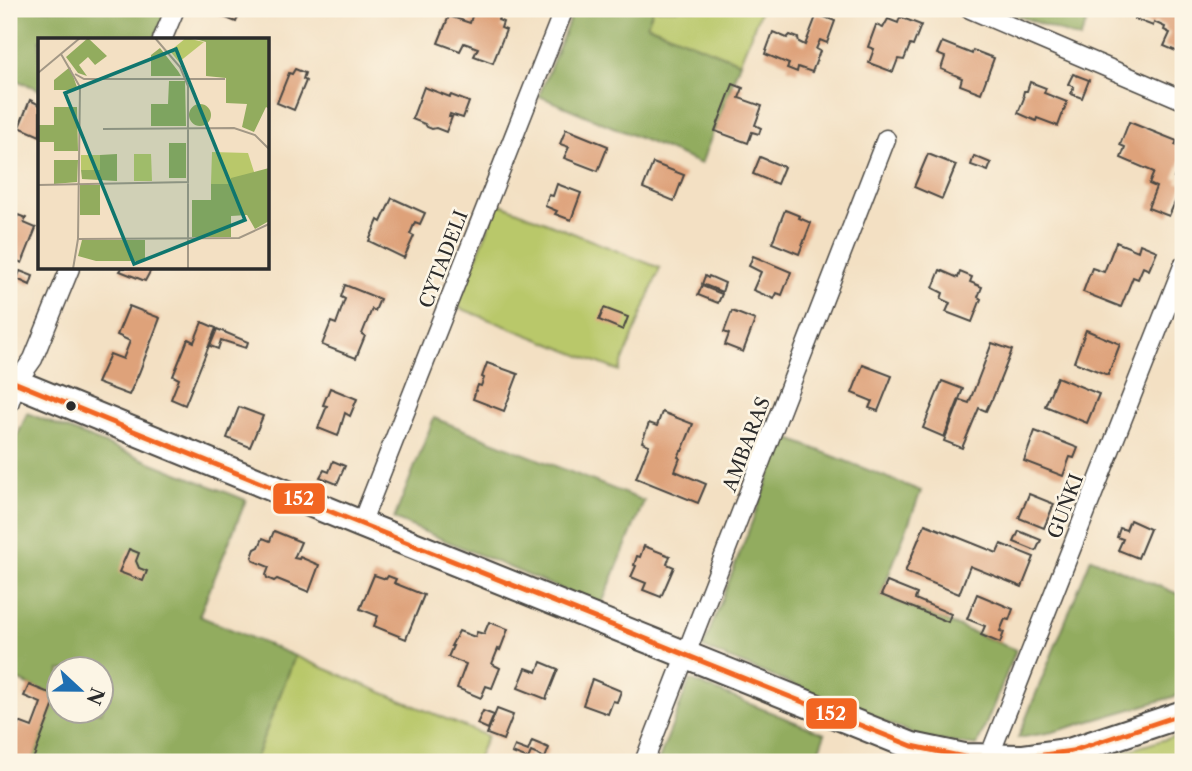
<svg xmlns="http://www.w3.org/2000/svg" width="1192" height="771" font-family="'Libre Caslon Text',serif">
<style>
.green{fill:#b9c86a;stroke:#727a4a;stroke-width:2}
.forest{fill:#92ac5e;stroke:#5e6c44;stroke-width:2;fill-rule:evenodd}
.building{fill:#dea27a}
.lines{fill:none;stroke-linecap:round;stroke-linejoin:round}
.street-casing{stroke:#494642;stroke-width:21}
.secondary-casing{stroke:#494642;stroke-width:30}
.street{stroke:#fff;stroke-width:18}
.secondary{stroke:#fff;stroke-width:26}
.bus-1-casing{stroke:#fcf5e5;stroke-width:10}
.bus-1{stroke:#f26522;stroke-width:5}
.bus-dot{fill:#2b2b2b;stroke:#fcf5e5;stroke-width:2.5}
.labels{text-anchor:middle;stroke-width:5;stroke-linejoin:round;paint-order:stroke}
.street-label{font-size:19px;fill:#2b2b2b;stroke:#fcf5e5}
.inset-road{fill:none;stroke:#a39886;stroke-width:2}
.view{fill:#0f766e;fill-opacity:0.15;stroke:#0f766e;stroke-width:3.5}
.inset-edge{fill:none;stroke:#2b2b2b;stroke-width:3.5}
.line-badge{stroke:#fcf5e5;stroke-width:2.5}
.badge-label{font-size:19px;text-anchor:middle;font-weight:bold;fill:#fff}
</style>
<rect width="100%" height="100%" fill="#fcf5e5"/>
<filter id="ink" filterUnits="userSpaceOnUse"><feTurbulence type="fractalNoise" baseFrequency=".0143" numOctaves="2"/><feDisplacementMap in="SourceGraphic" scale="14" xChannelSelector="R" yChannelSelector="G"/><feConvolveMatrix kernelMatrix="1 2 1 2 8 2 1 2 1" color-interpolation-filters="sRGB"/></filter>
<filter id="wash" filterUnits="userSpaceOnUse"><feTurbulence type="fractalNoise" baseFrequency=".00686" numOctaves="4" result="noise"/><feDisplacementMap in="SourceGraphic" scale="28" xChannelSelector="R" yChannelSelector="G"/><feGaussianBlur stdDeviation="1.57" result="paint"/><feColorMatrix in="noise" values="0 0 0 0 0 0 0 0 0 0 0 0 0 0 0 0 0 1.4 0 .05"/><feComposite in="paint" operator="in"/></filter>
<g filter="url(#wash)">
<rect width="100%" height="100%" fill="#f3e0c3"/>
<!-- green -->
<g class="green">
<path d="M653,9H761L740,62L647,25Z"/>
<path d="M498,203L660,268L619,371L457,307Z"/>
<path d="M295,656L487,736L476,762H254Z"/>
<path d="M1183,734V762H1107L1106,757Z"/>
</g>
<!-- forest -->
<g class="forest">
<path d="M20,9H167L154,40H40V90L9,77V37Z"/>
<path d="M574,9H653L647,25L740,62L701,164L539,96Z"/>
<path d="M1001,9H1092L1080,39Z"/>
<path d="M27,413L246,500L199,616L295,656L254,762H32L56,696L9,677V457ZM60,670H102V712H60Z"/>
<path d="M434,418L644,501L601,606L394,519Z"/>
<path d="M785,437L921,491L881,595L1016,650L977,746L926,739L703,648Z"/>
<path d="M1091,558L1183,596V694L1053,732L1018,738Z"/>
<path d="M690,680L825,734L814,762H658Z"/>
</g>
<g id="blocks">
<!-- building -->
<g class="building">
<path d="M218,9H241L236,22L216,14Z"/>
<path d="M474,9H509L506,14L501,13L498,20L503,22L501,28L506,30L493,63L474,56L478,48L464,43L460,51L438,43L449,16L470,23Z"/>
<path d="M1139,9H1183V54L1164,46L1170,33L1164,30L1165,27L1154,22L1153,26L1135,19Z"/>
<path d="M817,14L835,21L827,43L820,40L816,49L820,51L812,72L798,67L797,72L787,68L789,64L765,54L773,32L787,38L790,35L798,38L799,42L805,45Z"/>
<path d="M900,17L921,25L913,46L910,45L904,60L898,59L893,72L869,63L874,49L868,47L876,25L883,28L888,19L898,23Z"/>
<path d="M942,42L972,54L973,50L994,58L981,93L960,85L962,78L941,69L945,57L937,54Z"/>
<path d="M295,69L305,73L303,79L306,81L294,110L277,103L289,73L292,74Z"/>
<path d="M1073,74L1089,80L1082,98L1071,94L1074,87L1068,84Z"/>
<path d="M1030,82L1046,88L1044,93L1067,102L1058,126L1037,118L1036,121L1018,113L1024,98L1023,95L1024,91H1027Z"/>
<path d="M733,84L743,88L739,98L762,106L755,125L761,128L759,134L752,132L748,143L715,131Z"/>
<path d="M424,87L450,97L451,95L469,102L463,118L450,114L449,117H452L446,132L436,128L432,129L427,127L425,124L412,119Z"/>
<path d="M30,100L40,105V136L19,127Z"/>
<path d="M1129,122L1177,141L1175,145L1183,148V154L1174,178L1178,179L1177,182L1183,184L1169,216L1148,208L1156,187L1149,184L1154,172L1121,158L1125,147L1120,145Z"/>
<path d="M566,129L608,146L598,171L564,158L569,147L560,144Z"/>
<path d="M928,154L956,165L942,199L914,187Z"/>
<path d="M974,156L991,163L988,171L971,165Z"/>
<path d="M760,157L784,167L777,184L753,174Z"/>
<path d="M653,163L684,175L674,201L643,188Z"/>
<path d="M557,184L581,193L571,220L555,214L557,211L545,206L549,195L553,196Z"/>
<path d="M392,198L425,213L420,224L415,222L410,234L414,236L404,258L369,241L378,220L381,222Z"/>
<path d="M785,210L800,216L799,218L811,223L799,254L772,243Z"/>
<path d="M18,215L26,218L24,223L36,228L22,263L13,259L11,263L9,262V216L16,219Z"/>
<path d="M1116,242L1138,251L1140,244L1157,251L1149,270L1143,267L1138,279L1133,277L1121,307L1083,292L1092,268L1104,272Z"/>
<path d="M753,256L791,272L782,295L777,293L774,299L753,290L761,272L749,266Z"/>
<path d="M122,268H152L145,281L120,271Z"/>
<path d="M940,270L958,278L960,272L972,277L970,282L982,287L978,297L981,299L972,322L946,312L950,303L941,299L943,293L933,288Z"/>
<path d="M20,271L33,276L30,285L17,279Z"/>
<path d="M705,276L708,278L709,276L725,283L722,292L702,284Z"/>
<path d="M345,285L380,299L375,311L372,309L362,334L365,336L356,358L322,345L331,322L336,324L345,299L341,297Z"/>
<path d="M702,286L722,294L718,303L698,295Z"/>
<path d="M129,306L160,318L139,373L129,395L97,383L110,354L123,359L130,341L117,335Z"/>
<path d="M604,308L628,317L623,330L599,320Z"/>
<path d="M732,311L755,320L743,352L725,345L729,334L724,332Z"/>
<path d="M202,322L216,328L185,405L171,399L179,379L173,376L188,339L194,342Z"/>
<path d="M217,329L248,342L246,348L221,340L218,349L210,346Z"/>
<path d="M1086,330L1120,344L1108,375L1074,362Z"/>
<path d="M992,343L1012,350L992,400H991L986,411L979,408L962,448L944,441L960,400L969,403Z"/>
<path d="M487,363L518,374L504,411L473,399L478,385L481,386L484,378L482,377Z"/>
<path d="M863,365L892,376L878,411L869,408L872,401L852,393Z"/>
<path d="M1057,377L1099,394L1087,423L1045,406Z"/>
<path d="M942,381L963,389L944,437L923,428Z"/>
<path d="M330,388L357,399L350,416L345,413L338,436L318,428L327,406L323,405Z"/>
<path d="M239,407L263,416L250,447L227,438Z"/>
<path d="M662,412L693,424L682,451H681L678,457L680,458L675,471L706,484L698,503L636,478L649,445L642,442L649,423L657,426Z"/>
<path d="M1035,431L1078,448L1074,458L1070,457L1063,476L1024,461Z"/>
<path d="M333,461L345,466L337,484L320,477L324,470L329,472Z"/>
<path d="M1029,494L1054,504L1044,528L1019,518Z"/>
<path d="M1130,520L1150,529L1138,558L1118,550L1123,539L1117,537L1120,528L1126,530Z"/>
<path d="M925,524L997,553L1001,544L1034,557L1022,587L970,566L959,594L905,572Z"/>
<path d="M274,531L301,542L294,558L299,559L300,557L319,565L309,592L277,579L274,581L267,578L266,575L269,567L254,561L252,557L255,549L259,547L263,538L270,541Z"/>
<path d="M1019,531L1041,540L1036,551L1014,542Z"/>
<path d="M644,546L670,556L667,564L674,567L661,597L643,590L646,583L631,577L636,566L634,565L637,556L640,557Z"/>
<path d="M129,549L139,553L136,561L139,568L147,571L143,581L119,572Z"/>
<path d="M374,575L386,579L388,576L396,579L394,583L424,595L406,639L374,626L378,616L360,609Z"/>
<path d="M887,582L917,594L915,599L951,614L948,622L881,595Z"/>
<path d="M977,594L1013,609L1009,620L1005,619L1000,631L1004,632L1000,643L981,635L985,626L967,619Z"/>
<path d="M489,622L508,629L500,650L498,649L492,664L500,668L492,688L486,686L481,698L457,688L466,664L448,657L453,646H451L459,631L475,637L477,632L484,634Z"/>
<path d="M541,662L558,669L546,699L518,688L526,668L537,672Z"/>
<path d="M592,679L621,691L617,702L613,701L608,714L583,705Z"/>
<path d="M29,685L57,696L32,762H9V752L19,722L32,727L41,703L24,696Z"/>
<path d="M497,709L513,715L503,740L487,734Z"/>
<path d="M483,711L494,715L488,729L477,724Z"/>
<path d="M532,741L549,748L545,758L531,752L528,759L512,753L515,746L528,751Z"/>
</g>
</g>
</g>
<g filter="url(#ink)">
<use href="#blocks" fill-opacity="0" stroke="#494642" stroke-width="2"/>
<g class="lines">
<!-- street casing -->
<g class="street-casing">
<g id="street">
<path d="M970,9L1183,100"/>
<path d="M162,40L175,9"/>
<path d="M9,404L16,383L33,359L70,268"/>
<path d="M361,524L564,9"/>
<path d="M644,762L886,139"/>
<path d="M987,762L1183,266"/>
</g>
</g>
<!-- secondary casing -->
<g class="secondary-casing">
<path id="secondary" d="M9,380L361,524L912,746L964,757L1022,758L1072,751L1183,714"/>
</g>
<!-- street -->
<use href="#street" class="street"/>
<!-- secondary -->
<use href="#secondary" class="secondary"/>
<!-- bus-1 casing -->
<g class="bus-1-casing">
<path id="bus-1" d="M9,380L361,524L912,746L964,757L1022,758L1072,751L1183,714"/>
</g>
<!-- bus-1 -->
<use href="#bus-1" class="bus-1"/>
</g>
</g>
<!-- markers -->
<circle class="bus-dot" cx="71" cy="406" r="6"/>
<g class="labels">
<!-- street labels -->
<g class="street-label">
<text transform="translate(443 259) rotate(-69)" y="7">CYTADELI</text>
<text transform="translate(746 444) rotate(-69)" y="7">AMBARAS</text>
<text transform="translate(1065 506) rotate(-69)" y="7">GUŃKI</text>
</g>
</g>
<!-- overview -->
<g transform="translate(38 38)">
<rect width="231" height="231" fill="#f3e0c3"/>
<path d="M148,0L166,4L141,24L132,13ZM174,114L210,115L217,137L193,146H173ZM96,116H113L114,143H96ZM43,117H62V132H43Z" fill="#b9c86a"/>
<path d="M50,0L69,18L57,27L50,19L41,27L49,38L40,35L28,19ZM154,0H231V71L228,69L216,94L204,89L209,66L188,65V40L168,38V4ZM122,10L140,33L143,38H113V17ZM32,29L40,52H16V42ZM131,43H147L148,88H113V66H130ZM151 77a11 11 0 1 1 22 0a11 11 0 1 1-22 0ZM16,69H39L40,113H16V104H0V87H16ZM131,105H148V140H131ZM79,116V143L44,141L43,132H62V117ZM16,122H40L39,144L16,146ZM231,130V183L217,191L209,177L193,178V199H154V162H173V146H192L193,140ZM42,147H62V177H42ZM44,202H107V223H58L40,218Z" fill="#92ac5e"/>
<path class="inset-road" d="M117,0L142,29L150,48V231M23,16L42,49L40,201L35,231M0,35L42,0M37,36L46,41H187M65,91L196,90L217,97L231,111M0,147L151,144M40,201L201,200L231,186"/>
<path class="view" d="M138,11L207,182L96,226L27,55Z"/>
<rect width="231" height="231" class="inset-edge"/>
</g>
<g class="line-badge">
<rect x="272" y="482" width="54" height="33" rx="7" fill="#f26522"/>
<rect x="805" y="697" width="53" height="33" rx="7" fill="#f26522"/>
</g>
<g class="badge-label">
<text x="299" y="505">152</text>
<text x="831" y="720">152</text>
</g>
<!-- margin -->
<rect width="1192" height="771" fill="none" stroke="#fcf5e5" stroke-width="35"/>
<!-- north arrow -->
<g transform="translate(80 690) rotate(112)"><circle r="33" fill="#fcf5e5" stroke="#a8a49b" stroke-width="2"/>
<path d="M0-5L12 26L0 18L-12 26Z" fill="#1f6fb2"/>
<text y="-10" font-size="19" font-weight="bold" text-anchor="middle" fill="#2b2b2b">N</text>
</g>
</svg>
